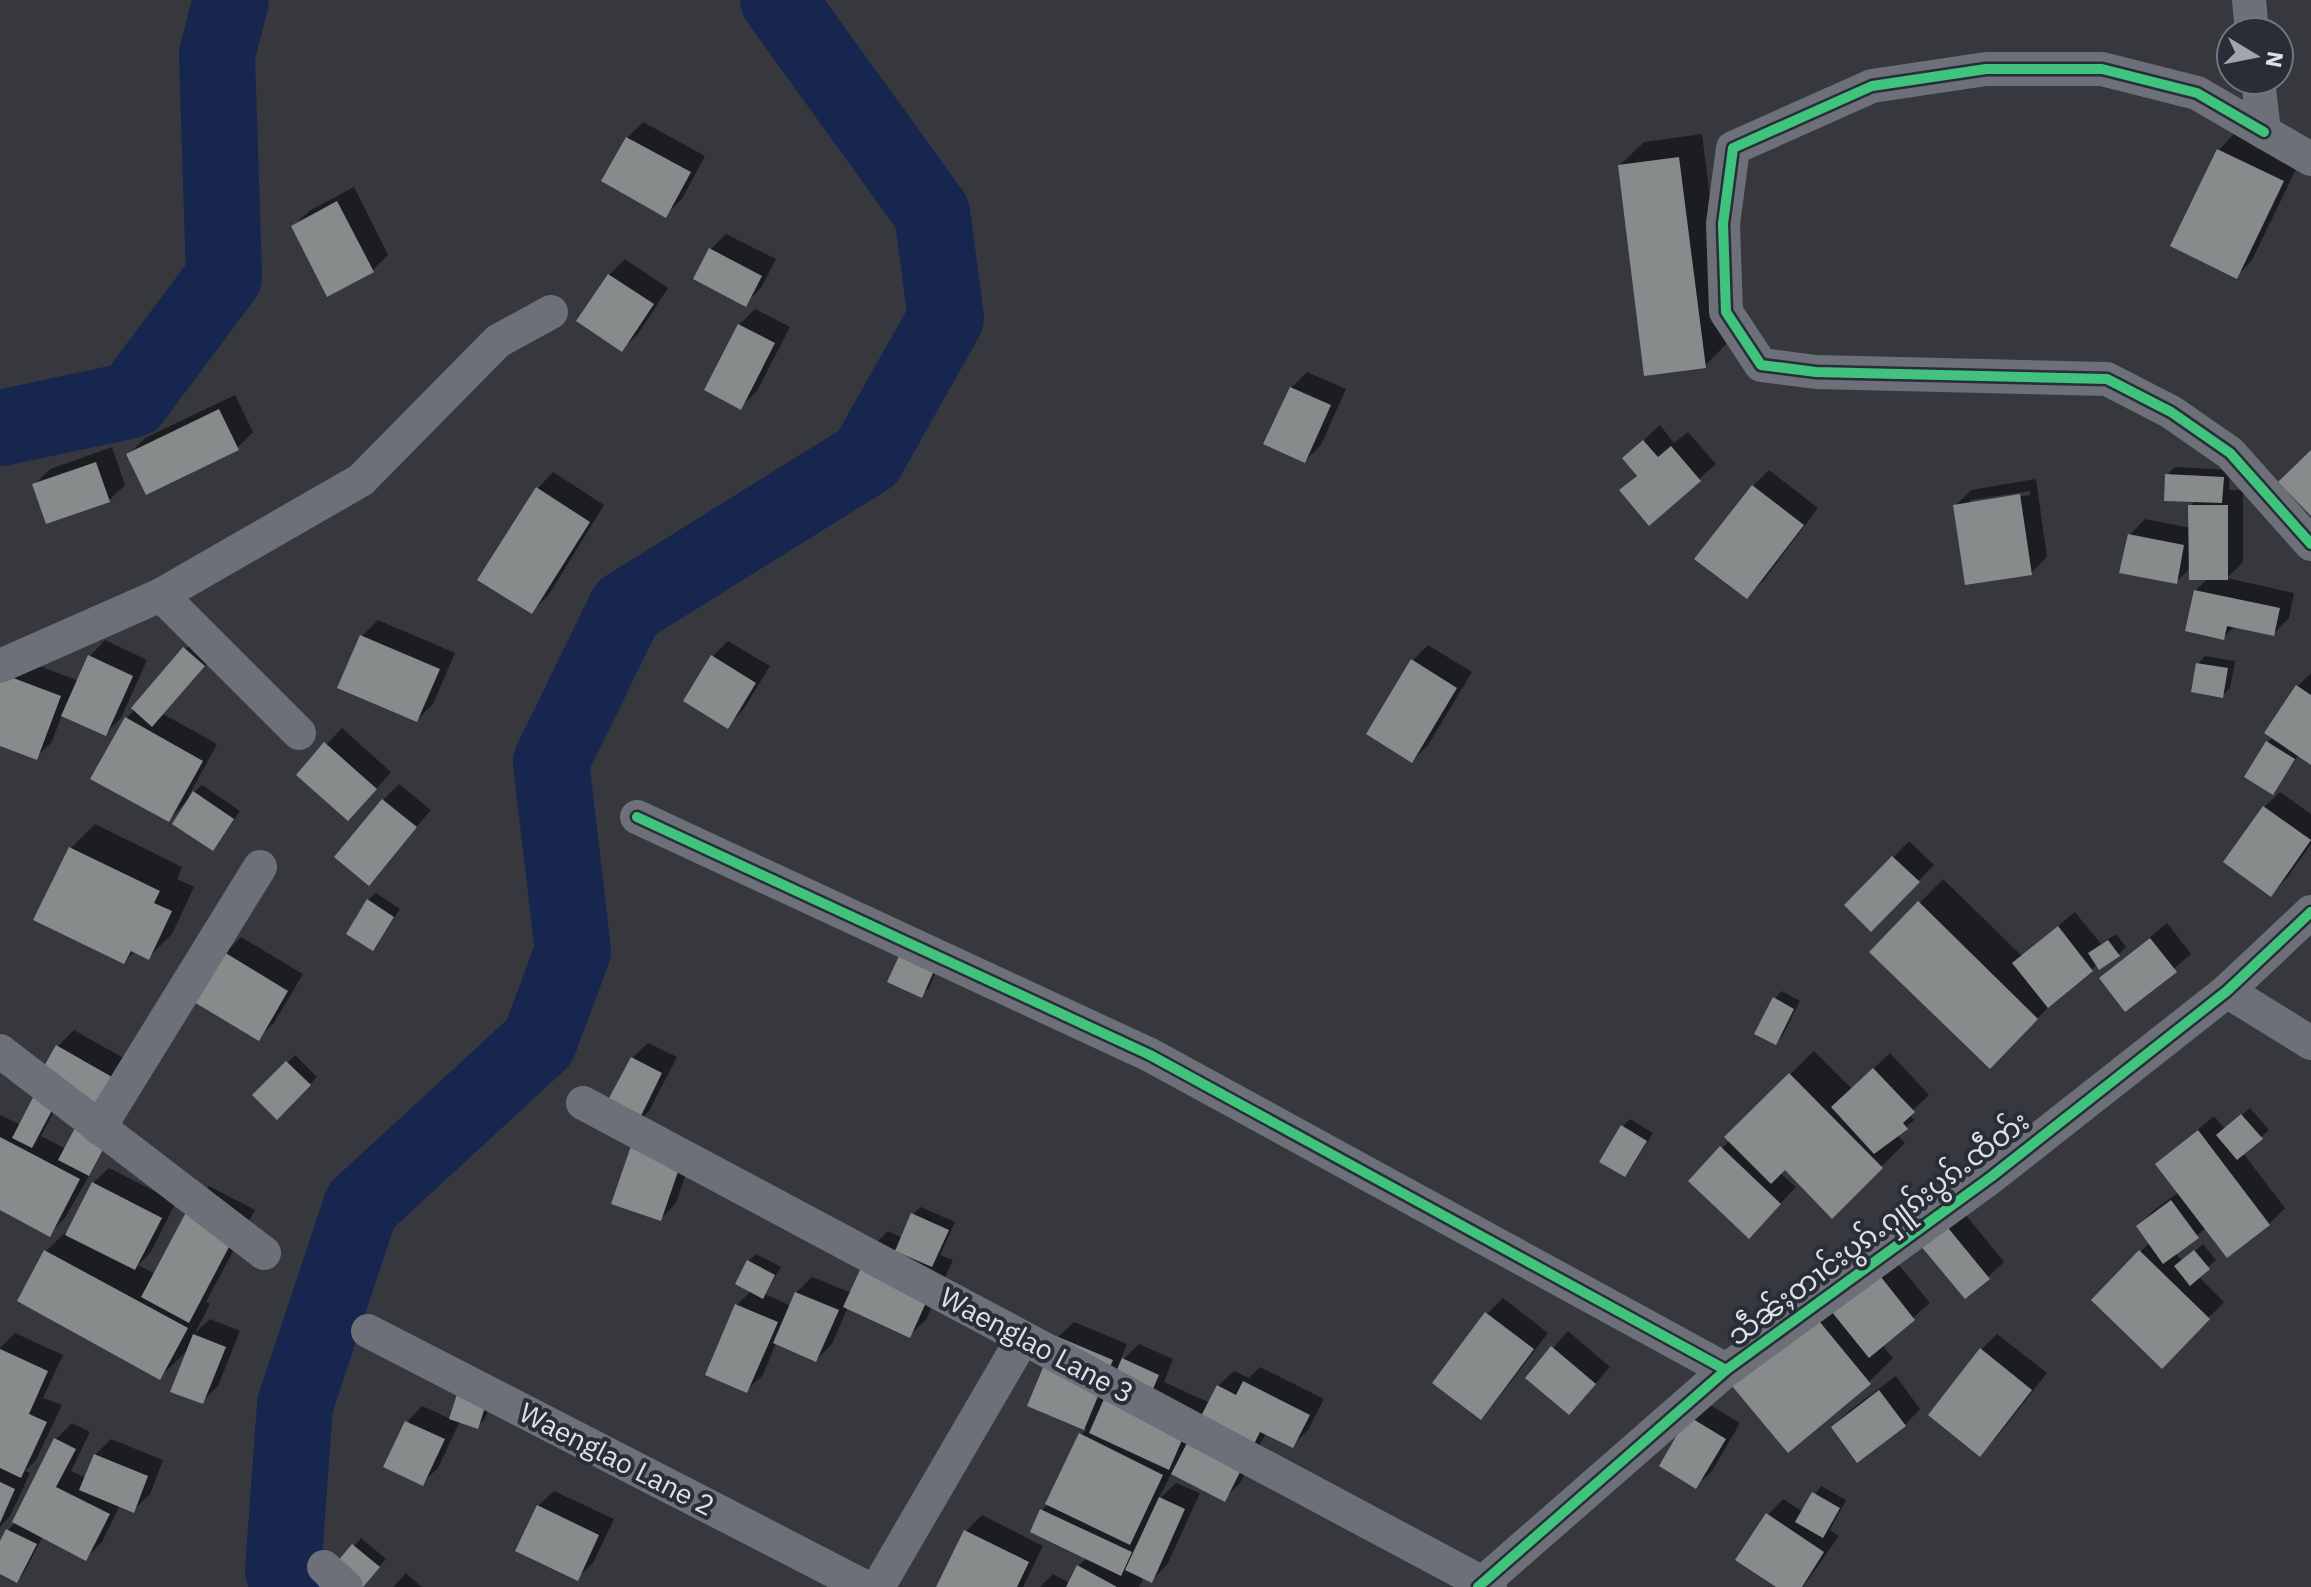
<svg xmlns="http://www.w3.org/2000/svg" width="2311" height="1587" font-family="'IBM Plex Sans','Noto Sans Myanmar',sans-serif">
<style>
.shadow{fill:#0007;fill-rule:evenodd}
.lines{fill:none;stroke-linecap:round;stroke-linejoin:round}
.river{stroke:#16264f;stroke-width:76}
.building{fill:#888b8c}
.street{stroke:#6d7078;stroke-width:34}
.cycleway-casing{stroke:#282d38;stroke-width:15}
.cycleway{stroke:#40c37c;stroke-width:10}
.labels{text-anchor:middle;stroke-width:8;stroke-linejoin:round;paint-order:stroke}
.street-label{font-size:28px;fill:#dce0e7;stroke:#282d38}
</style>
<rect width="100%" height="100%" fill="#36383e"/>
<!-- shadow -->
<g class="shadow">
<path d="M643,122L705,156L682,199L666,215L627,138Z"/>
<path d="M1702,134L1728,342L1705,366L1620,165L1644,142Z"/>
<path d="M2234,134L2298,165L2252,260L2237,276L2219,150Z"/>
<path d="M354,187L388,255L372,271L293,227L309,211Z"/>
<path d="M726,234L776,259L761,288L745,304L711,249Z"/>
<path d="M625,259L668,288L638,334L622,349L609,275Z"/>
<path d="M755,309L790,327L757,391L741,407L739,325Z"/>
<path d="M1307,372L1346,389L1321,445L1305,461L1291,388Z"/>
<path d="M235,395L253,432L237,448L129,454L145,438Z"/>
<path d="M1660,425L1674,443L1688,432L1716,464L1649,523L1622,490L1638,474L1624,458Z"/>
<path d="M112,447L125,485L109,500L35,484L50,469Z"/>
<path d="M2175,467L2230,470L2229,490H2243V562L2227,578L2294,593L2289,618L2273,634L2236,625L2223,638L2195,591L2208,578L2191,567L2176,582L2130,535L2145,519L2191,528L2190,506L2196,500L2167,475Z"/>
<path d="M1769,470L1818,508L1763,581L1747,597L1753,486Z"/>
<path d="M553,472L604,505L548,596L532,611L538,488Z"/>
<path d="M2036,479L2047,557L2031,573L1955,506L1971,490ZM2030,491V495L1970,504V500Z"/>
<path d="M378,620L455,653L433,704L417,720L340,687L362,636Z"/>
<path d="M200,633L219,650L163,714L217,744L188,797L202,785L240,811L213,849L186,802L168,820L127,718Z"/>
<path d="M105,640L147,660L121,718L105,734L62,714L52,742L36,757L0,744L10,655L79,681L90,656Z"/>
<path d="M728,641L770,666L743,710L728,726L712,657Z"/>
<path d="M1428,645L1472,672L1428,745L1412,761L1413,660Z"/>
<path d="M2205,656L2235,661L2230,688L2222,696L2198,664Z"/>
<path d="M2311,673V763L2299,754L2272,793L2267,743L2273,737L2298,686Z"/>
<path d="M342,728L391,772L364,803L298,775Z"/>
<path d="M399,784L431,810L369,883L383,800Z"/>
<path d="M2280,792L2311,814V844L2287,878L2271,894L2264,807Z"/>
<path d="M95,824L182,867L177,879L194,887L172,934L148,958L135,951L124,962L36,919L71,848Z"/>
<path d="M1909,841L1934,865L1871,929L1847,905Z"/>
<path d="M1943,879L2022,956L2075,912L2101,944L2116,934L2126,947L2118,955L2098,964L2057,998L2014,1043L1872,952Z"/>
<path d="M376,893L400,909L373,949L368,900Z"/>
<path d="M2167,923L2191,954L2126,1010L2101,979Z"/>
<path d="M241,937L303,974L274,1023L258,1038L225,953Z"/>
<path d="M946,949L929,988L921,995L890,981Z"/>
<path d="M1782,991L1800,1001L1783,1035L1776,1043L1774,999Z"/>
<path d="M74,1030L127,1060L121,1119L65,1218L49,1234L0,1207V1115L21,1125L58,1046ZM65,1090L86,1112L66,1149L41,1136Z"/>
<path d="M648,1043L677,1057L649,1111L633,1127L632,1058Z"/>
<path d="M1814,1051L1852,1089L1890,1053L1929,1095L1909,1114L1914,1120L1897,1135L1905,1143L1832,1216L1785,1167L1779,1172L1796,1187L1765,1220L1691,1180L1730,1140L1727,1137Z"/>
<path d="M295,1055L317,1077L277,1117L255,1095Z"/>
<path d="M2250,1108L2269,1130L2243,1153L2285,1208L2269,1224L2206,1228L2175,1253L2183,1261L2203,1244L2216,1260L2198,1276L2224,1302L2162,1366L2094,1300L2150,1242L2138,1226L2154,1210L2179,1192L2157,1164L2214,1116L2225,1129Z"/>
<path d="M1630,1119L1653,1133L1632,1167L1625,1174L1622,1127Z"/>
<path d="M633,1147H695L676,1203L661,1219Z"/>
<path d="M109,1168L176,1202L151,1252L138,1265L155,1274L194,1202L209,1186L255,1210L206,1302L210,1304L195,1333L210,1319L240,1331L218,1386L202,1402L190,1348L160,1377L46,1251L70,1228L93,1183Z"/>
<path d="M1957,1204L2004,1262L1988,1277L1918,1239Z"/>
<path d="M921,1207L955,1222L940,1255L953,1260L926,1320L910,1335L848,1307L832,1344L816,1360L776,1343L763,1375L747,1390L708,1374L737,1305L752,1290L749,1261L756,1254L781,1267L765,1294L791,1306L796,1293L812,1277L852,1293L872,1247L888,1231L903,1238L913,1214Z"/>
<path d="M1886,1249L1930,1303L1882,1345L1893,1358L1869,1382L1730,1380Z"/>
<path d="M1503,1298L1548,1333L1496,1401L1481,1417L1487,1314Z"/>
<path d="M1074,1322L1127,1344L1119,1364L1139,1344L1173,1359L1164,1382L1210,1403L1218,1386L1234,1371L1249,1378L1260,1367L1324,1399L1308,1430L1292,1446L1266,1433L1240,1483L1224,1499L1172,1472L1158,1500L1176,1483L1200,1493L1167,1565L1151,1581L1144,1577L1139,1587H1040L1053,1574L1070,1583L1078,1566L1087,1558L1042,1510L1049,1503L1081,1435L1087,1429L1030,1405L1058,1337Z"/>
<path d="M1568,1331L1610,1367L1584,1397L1527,1378Z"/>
<path d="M15,1333L63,1355L43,1398L62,1405L36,1460L25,1471L30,1473L10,1516L0,1527V1348Z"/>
<path d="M1997,1334L2047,1373L1996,1438L1980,1454L1981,1350Z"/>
<path d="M1896,1376L1920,1409L1905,1425L1833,1427L1849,1411Z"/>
<path d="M493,1393L485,1419L477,1427L460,1421L438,1468L422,1483L407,1422L422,1406L451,1419Z"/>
<path d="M1705,1402L1740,1423L1712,1471L1696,1486L1661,1466Z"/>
<path d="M72,1423L90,1432L71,1471L86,1478L95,1455L111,1439L163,1460L150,1494L134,1510L120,1505L102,1542L86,1558L43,1536L24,1573L17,1581L0,1572V1545L8,1530L16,1522L56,1439Z"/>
<path d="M1821,1486L1846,1500L1830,1530L1839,1536L1803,1587H1780L1768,1515L1783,1499L1803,1512Z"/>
<path d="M554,1491L614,1519L593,1563L577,1578L538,1506Z"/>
<path d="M982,1515L1043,1546L1023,1587H939L966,1531Z"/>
<path d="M361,1538L386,1559L362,1587L321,1585Z"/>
<path d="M406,1573L422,1587H393Z"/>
</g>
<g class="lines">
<!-- river -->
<g class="river">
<path d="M0,428L132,400L224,277L217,55L231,0"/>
<path d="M291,1587L283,1571L295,1405L361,1206L539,1042L573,951L551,762L626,608L867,458L946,318L932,213L778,0"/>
</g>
</g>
<!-- building -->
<g class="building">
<path d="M626,137L691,172L666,218L601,181Z"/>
<path d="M2217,149L2284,181L2237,279L2170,246Z"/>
<path d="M1679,157L1706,368L1644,376L1618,165Z"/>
<path d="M337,201L374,272L327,297L291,226Z"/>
<path d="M709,248L762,276L746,307L693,279Z"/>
<path d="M608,274L654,304L622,352L576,321Z"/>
<path d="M738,324L775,343L741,410L704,390Z"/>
<path d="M1290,387L1331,405L1305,463L1263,444Z"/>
<path d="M219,409L239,450L146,495L126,454Z"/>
<path d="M1643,440L1658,457L1671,446L1701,481L1649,526L1619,490L1637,476L1622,458Z"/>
<path d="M2311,450V516L2278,482Z"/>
<path d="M96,462L110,502L46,524L32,484Z"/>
<path d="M2165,474L2224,477L2222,503L2164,501Z"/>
<path d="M1752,485L1804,525L1747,599L1694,559Z"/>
<path d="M536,487L590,522L532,614L477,580Z"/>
<path d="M2020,494L2032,575L1965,585L1953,505Z"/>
<path d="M2188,505H2228V580H2189Z"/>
<path d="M2128,534L2184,545L2177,584L2119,573Z"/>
<path d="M2194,590L2280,608L2274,636L2227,626L2224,640L2185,631Z"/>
<path d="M360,635L440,669L417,722L337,688Z"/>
<path d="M183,647L205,666L152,727L131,708Z"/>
<path d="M88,655L133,676L106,736L61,716Z"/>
<path d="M711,655L756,683L728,729L683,701Z"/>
<path d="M1411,659L1457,688L1412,763L1366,734Z"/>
<path d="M2196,663L2228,668L2223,698L2191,692Z"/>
<path d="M0,673L61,696L37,760L0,746Z"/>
<path d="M2296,685L2311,695V765L2264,733Z"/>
<path d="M125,717L203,761L169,822L90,779Z"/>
<path d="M2266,741L2295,759L2273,795L2244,777Z"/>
<path d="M324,742L377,789L348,821L296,775Z"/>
<path d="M193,791L234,819L213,851L172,824Z"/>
<path d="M382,799L417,827L369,886L334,857Z"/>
<path d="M2263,806L2311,840L2271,897L2223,862Z"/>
<path d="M69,847L160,891L154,903L172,911L149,960L131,951L124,964L33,920Z"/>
<path d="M1892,856L1920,882L1871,932L1844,905Z"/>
<path d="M367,899L394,917L373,951L346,934Z"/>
<path d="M1918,901L2038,1019L1990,1069L1869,952Z"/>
<path d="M2058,926L2093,971L2048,1008L2012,963Z"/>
<path d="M2150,938L2177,972L2125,1012L2099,978Z"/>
<path d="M2108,940L2120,956L2099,970L2088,953Z"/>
<path d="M906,941L940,957L922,998L887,982Z"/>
<path d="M224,952L288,991L259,1041L194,1002Z"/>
<path d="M1773,997L1794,1009L1776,1045L1754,1034Z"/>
<path d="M56,1045L112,1077L94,1109L38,1077Z"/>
<path d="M631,1057L662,1073L634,1130L601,1113Z"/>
<path d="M286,1061L311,1085L277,1120L252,1095Z"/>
<path d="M1873,1068L1915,1112L1903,1123L1908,1129L1874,1154L1831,1107Z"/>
<path d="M1789,1073L1883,1168L1832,1219L1785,1170L1771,1184L1724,1137Z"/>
<path d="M39,1086L59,1097L32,1148L12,1138Z"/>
<path d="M84,1111L115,1127L89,1176L58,1160Z"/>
<path d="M2241,1114L2263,1139L2237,1160L2216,1135Z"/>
<path d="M1621,1125L1647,1141L1625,1177L1599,1162Z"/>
<path d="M2198,1130L2270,1225L2227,1258L2155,1164Z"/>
<path d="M0,1137L80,1179L50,1237L0,1210Z"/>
<path d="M631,1146L681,1163L661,1221L611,1204Z"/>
<path d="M1720,1146L1781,1204L1749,1239L1688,1181Z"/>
<path d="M92,1182L162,1218L135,1270L65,1235Z"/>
<path d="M2171,1200L2199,1238L2163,1264L2136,1226Z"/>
<path d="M192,1201L240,1226L189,1323L141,1297Z"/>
<path d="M911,1213L949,1230L932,1267L895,1251Z"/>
<path d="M1940,1218L1990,1279L1965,1299L1915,1239Z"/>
<path d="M871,1246L938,1276L910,1338L843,1307Z"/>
<path d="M44,1250L188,1328L160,1380L17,1301Z"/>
<path d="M2139,1250L2210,1319L2162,1369L2091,1300Z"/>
<path d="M2194,1250L2210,1269L2190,1286L2174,1266Z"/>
<path d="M747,1260L775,1275L763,1299L735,1284Z"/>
<path d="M1870,1263L1915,1320L1869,1358L1823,1301Z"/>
<path d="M795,1292L839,1310L816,1362L773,1343Z"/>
<path d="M735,1304L778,1322L747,1393L705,1375Z"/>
<path d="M1810,1310L1871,1384L1788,1453L1727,1380Z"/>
<path d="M1485,1312L1534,1349L1481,1420L1432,1383Z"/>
<path d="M193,1334L226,1347L203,1404L170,1392Z"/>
<path d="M1056,1336L1113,1360L1084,1430L1027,1406Z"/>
<path d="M1551,1346L1596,1384L1569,1415L1525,1378Z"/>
<path d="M1980,1348L2032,1390L1980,1457L1928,1415Z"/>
<path d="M0,1349L48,1371L29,1414L47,1422L21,1478L0,1468Z"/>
<path d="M1122,1358L1159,1375L1149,1398L1192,1417L1169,1470L1089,1433Z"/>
<path d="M1243,1381L1310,1415L1293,1448L1260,1432L1225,1502L1171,1474L1217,1385L1236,1395Z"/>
<path d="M1879,1390L1906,1426L1857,1463L1831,1427Z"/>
<path d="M458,1391L487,1401L478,1429L449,1419Z"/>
<path d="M1688,1416L1726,1439L1696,1489L1659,1466Z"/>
<path d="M405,1421L445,1439L423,1486L383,1467Z"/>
<path d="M1079,1433L1163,1475L1130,1545L1045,1504Z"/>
<path d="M54,1438L76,1449L56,1487L110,1514L86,1561L12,1522Z"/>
<path d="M94,1454L148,1476L134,1513L79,1490Z"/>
<path d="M0,1482L15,1489L0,1523Z"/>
<path d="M1812,1492L1840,1508L1823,1538L1795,1522Z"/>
<path d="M1159,1497L1185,1509L1152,1583L1125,1570Z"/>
<path d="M537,1505L599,1535L578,1581L515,1551Z"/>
<path d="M1040,1509L1132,1552L1121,1576L1030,1532Z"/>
<path d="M1766,1513L1824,1552L1802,1587H1776L1735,1560Z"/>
<path d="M6,1529L37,1544L17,1583L0,1574V1541Z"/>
<path d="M964,1530L1029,1562L1017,1587H936Z"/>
<path d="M352,1544L380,1567L363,1587H320L318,1585Z"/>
<path d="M1077,1565L1117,1587H1066Z"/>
</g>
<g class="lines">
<!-- street -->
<g class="street">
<path d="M2249,0L2252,32"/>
<path d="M2258,80L2264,132L2311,159"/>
<path d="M2264,132L2197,93L2102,69H1986L1872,86L1733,148L1723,224L1726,312L1761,365L1816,372L2107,379L2171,412L2230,453L2311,544"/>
<path d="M161,595L299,733"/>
<path d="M0,666L161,595L361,480L498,341L551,312"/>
<path d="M637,817L1150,1055L1726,1370"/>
<path d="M2227,991L2311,1043"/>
<path d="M0,1051L264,1253"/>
<path d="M583,1103L1490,1587"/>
<path d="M99,1128L260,867"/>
<path d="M368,1331L865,1587"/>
<path d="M324,1567L346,1587"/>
<path d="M878,1587L1023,1338"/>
<path d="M1478,1587L1726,1370L1991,1177L2227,991L2311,912"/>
</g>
<!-- cycleway casing -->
<g class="cycleway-casing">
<g id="cycleway">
<path d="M2264,132L2197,93L2102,69H1986L1872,86L1733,148L1723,224L1726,312L1761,365L1816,372L2107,379L2171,412L2230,453L2311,544"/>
<path d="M637,817L1150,1055L1726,1370"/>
<path d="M1478,1587L1726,1370L1991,1177L2227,991L2311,912"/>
</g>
</g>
<!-- cycleway -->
<use href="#cycleway" class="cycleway"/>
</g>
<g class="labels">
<!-- street labels -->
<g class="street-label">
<text transform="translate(1878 1228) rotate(-37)" y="10">သဵၼ်ႈတၢင်းပွၵ်ႉႁူၵ်းပွၵ်ႉၸဵတ်း</text>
<text transform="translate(1037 1345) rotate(28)" y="10">Waenglao Lane 3</text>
<text transform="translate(617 1459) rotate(27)" y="10">Waenglao Lane 2</text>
</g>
</g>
<!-- north arrow -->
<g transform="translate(2255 56) rotate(100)"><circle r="38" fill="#282d38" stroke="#70757e" stroke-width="2"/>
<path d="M0-6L14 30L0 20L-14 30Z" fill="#a2a5ac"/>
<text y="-12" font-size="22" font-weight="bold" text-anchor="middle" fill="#dce0e7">N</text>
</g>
</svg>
